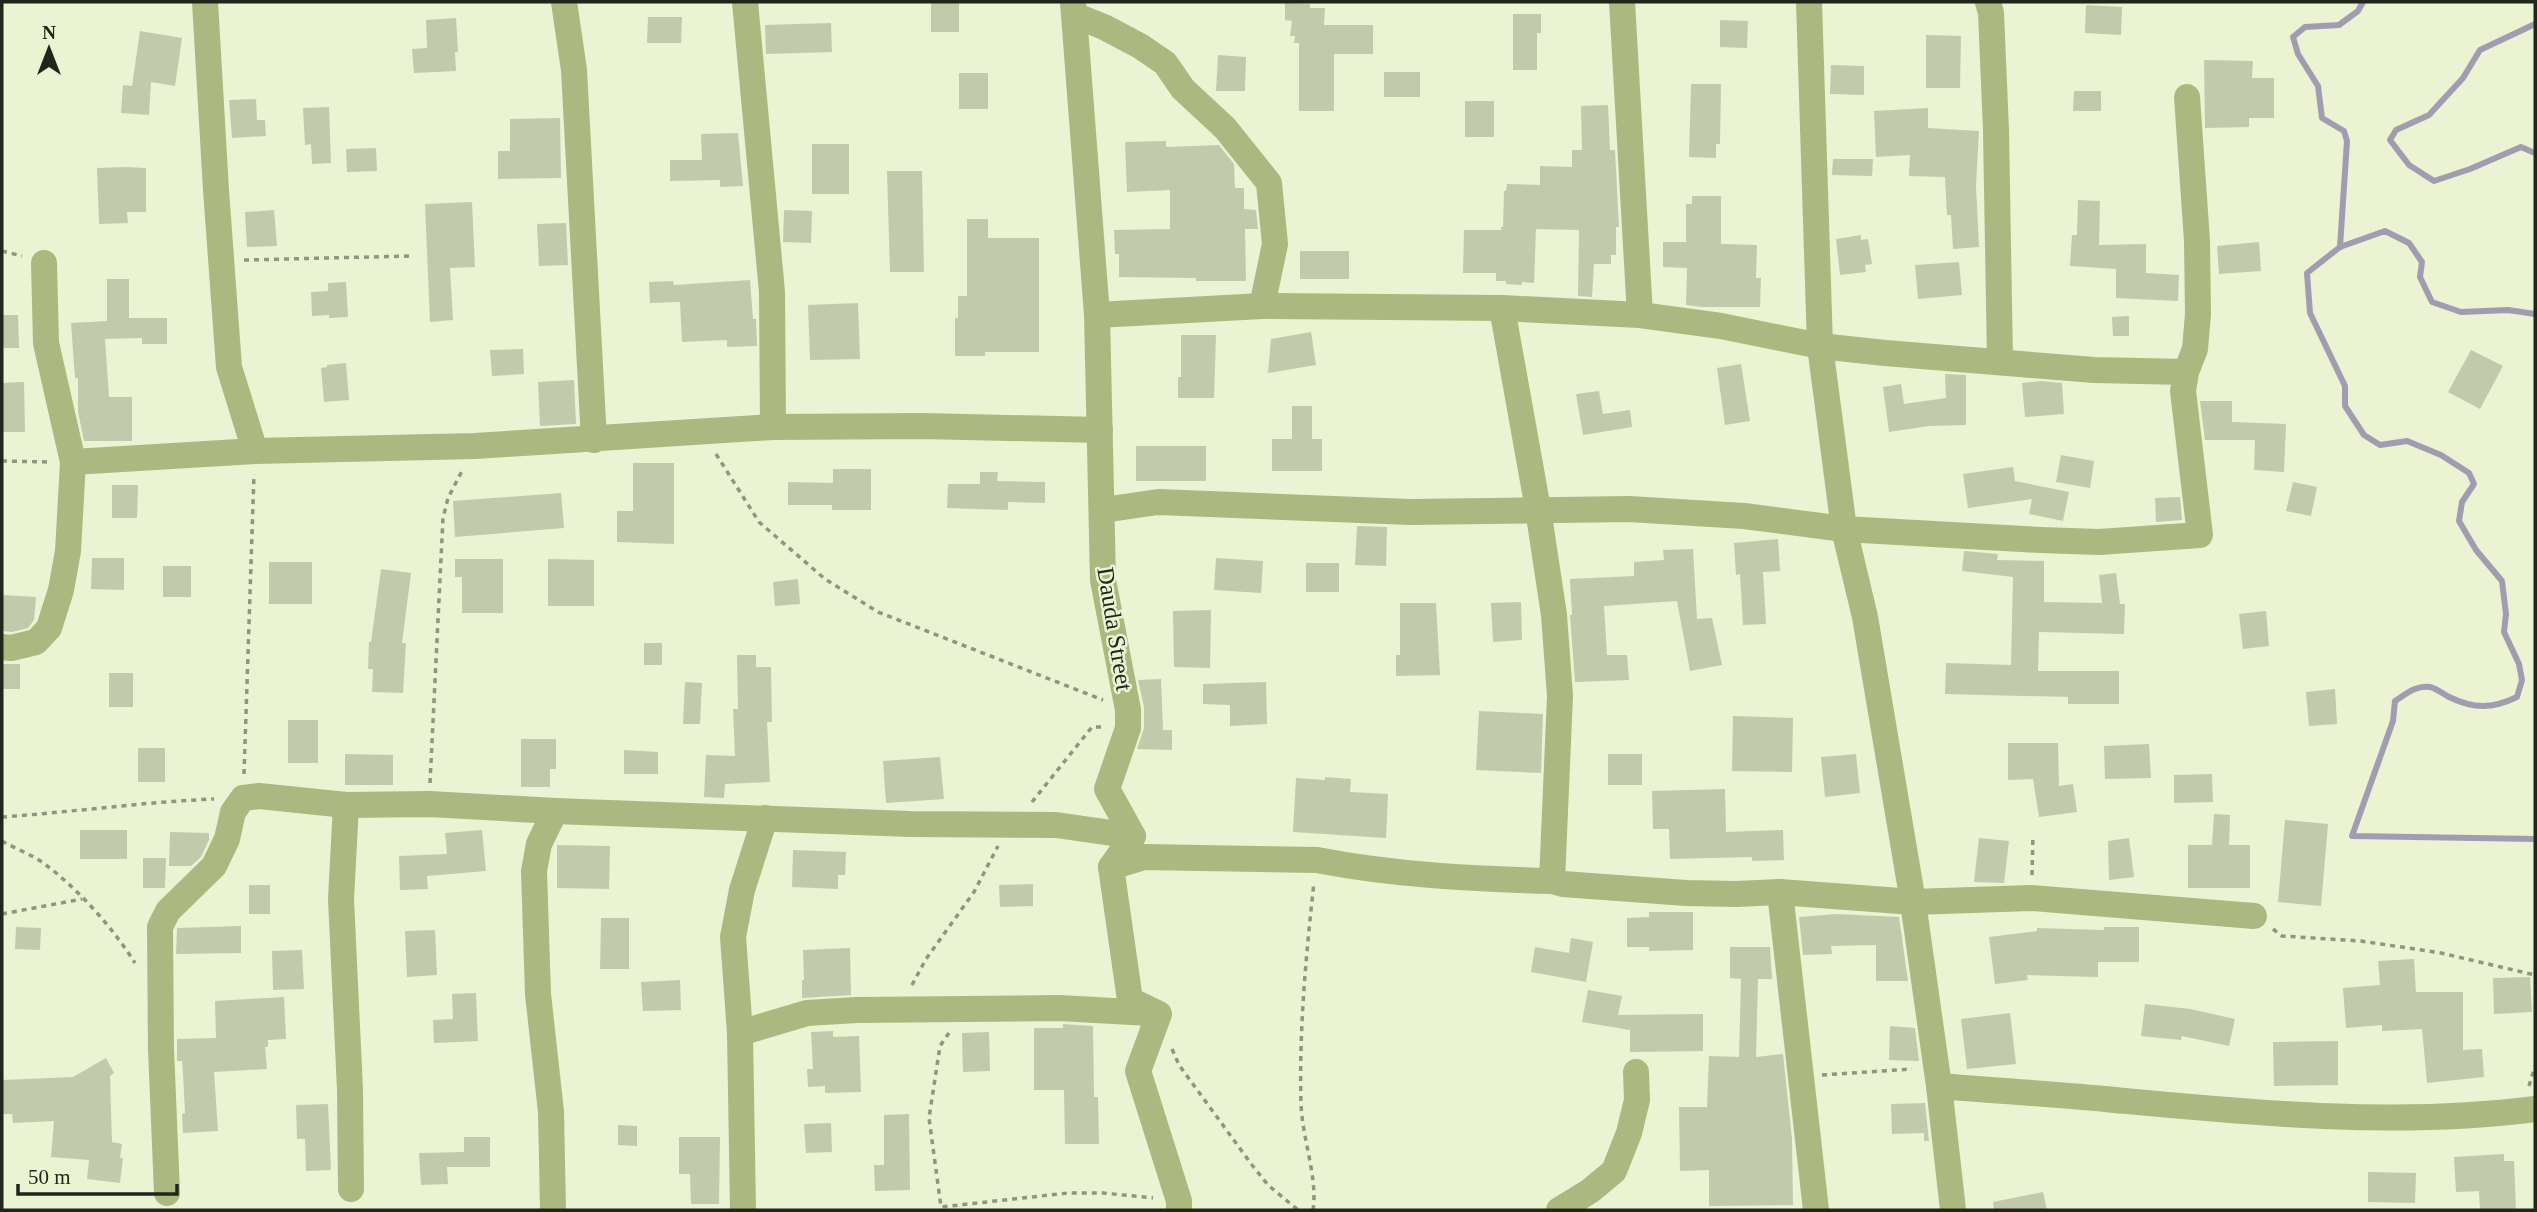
<svg xmlns="http://www.w3.org/2000/svg" width="2537" height="1212" font-family="'Times New Roman',serif">
<style>
.lines{fill:none;stroke-linecap:round;stroke-linejoin:round}
.stream{stroke:#a19db1;stroke-width:6}
.building{fill:#c3caab}
.path{stroke:#8f957e;stroke-width:3.5;stroke-dasharray:5 5;stroke-linecap:butt}
.minor{stroke:#acb87f;stroke-width:26}
.labels{text-anchor:middle;stroke-width:5;stroke-linejoin:round;paint-order:stroke}
.street-label{font-size:24px;fill:#222519;stroke:#ebf3d3}
</style>
<rect width="100%" height="100%" fill="#ebf3d3"/>
<g class="lines">
<!-- stream -->
<g class="stream">
<path d="M2535,24L2480,50L2463,78L2429,115L2396,130L2390,140L2409,165L2434,181L2470,169L2521,147L2535,153"/>
<path d="M2340,247L2347,141L2344,131L2322,118L2318,86L2298,54L2293,37L2305,27L2339,25L2358,11L2363,2"/>
<path d="M2535,314L2508,310L2461,312L2432,302L2420,277L2422,262L2409,243L2385,231L2340,247L2307,273L2310,313L2345,386V406L2364,435L2380,445L2407,441L2441,455L2469,473L2474,484L2462,502L2459,521L2476,550L2502,581L2506,614L2504,632L2519,664L2522,680L2517,697C2492,709 2474,709 2449,697C2443,694 2436,688 2430,687C2416,685 2406,694 2395,701L2393,721L2352,836L2535,839"/>
</g>
</g>
<!-- building -->
<g class="building">
<rect x="931" y="2" width="28" height="30"/>
<path d="M1285,3L1310,4V8H1325L1324,25H1373V54H1334V111H1299V43H1294L1295,36H1290L1292,21L1285,20Z"/>
<path d="M2086,5L2122,7L2121,35L2085,33Z"/>
<path d="M1513,14H1541V33H1537V70H1513Z"/>
<path d="M648,17H682L681,43H647Z"/>
<path d="M456,18L458,52H455L456,71L414,73L412,49L427,48L426,20Z"/>
<path d="M1720,20L1748,21L1747,48L1720,47Z"/>
<path d="M831,23L832,52L766,54L765,25Z"/>
<path d="M140,31L182,38L175,86L151,82L149,115L121,113L123,85L132,86Z"/>
<path d="M1926,35L1961,36L1960,88H1926Z"/>
<path d="M1218,55L1246,57L1245,91H1216Z"/>
<path d="M2204,60L2253,61L2252,78H2274V118H2249V127L2205,128Z"/>
<path d="M1831,65L1864,66V95L1830,94Z"/>
<rect x="1384" y="72" width="36" height="25"/>
<rect x="959" y="73" width="29" height="36"/>
<path d="M1691,84H1721L1720,144H1716V158L1689,157Z"/>
<path d="M2074,91H2101V111H2073Z"/>
<path d="M256,99L257,120H265L266,136L232,138L229,100Z"/>
<rect x="1465" y="101" width="29" height="36"/>
<path d="M1608,105L1610,150H1615L1619,227H1616V255H1611V264H1594L1592,297L1578,296L1579,230L1536,229L1534,283L1522,282V285L1506,284V281H1496V273H1463L1464,230H1501V227H1503L1504,191H1506L1507,184L1540,185V166L1572,167V150H1582L1581,106Z"/>
<path d="M329,107L331,163L312,164L311,144L305,145L303,108Z"/>
<path d="M1928,108V128L1979,131L1976,186L1979,247L1953,249L1951,215H1947L1945,177L1909,176L1910,155L1876,157L1874,111Z"/>
<path d="M560,118L561,178L498,179V151H510V119Z"/>
<path d="M738,133L743,186L720,187V180L670,181V160H702L701,134Z"/>
<path d="M1166,141V147L1219,145L1234,164L1235,188H1244V209L1256,210L1258,229H1245L1246,281H1196V278L1119,277V254H1115L1114,230L1170,229V190L1127,192L1125,142Z"/>
<rect x="812" y="144" width="37" height="50"/>
<path d="M376,148L377,171L347,172L346,149Z"/>
<path d="M1833,159H1873L1872,176L1832,175Z"/>
<path d="M126,167L146,168V212H127L128,223L99,224L97,168Z"/>
<path d="M887,171H922L924,272H890Z"/>
<path d="M1692,196H1721V244L1757,245L1756,278H1761L1760,307H1702L1686,305L1687,268L1663,267V242H1686V204H1692Z"/>
<path d="M2078,200L2100,201L2099,245L2146,244V273L2179,275L2178,301L2116,298V269L2070,266L2072,235H2077Z"/>
<path d="M472,202L475,267L450,268L453,320L430,322L425,204Z"/>
<path d="M274,210L277,246L247,247L245,212Z"/>
<path d="M784,210L812,211L811,243L783,242Z"/>
<path d="M967,219H988V238H1039V352H985V356H955V318H958V296H967Z"/>
<path d="M566,223L568,265L539,266L537,224Z"/>
<path d="M1861,235V240L1868,239L1872,264L1865,265L1866,272L1840,275L1836,239Z"/>
<path d="M2259,242L2261,271L2219,274L2217,246Z"/>
<rect x="1300" y="251" width="49" height="28"/>
<path d="M1959,262L1962,295L1918,299L1915,265Z"/>
<path d="M107,279H129V318H167V344H142V338L105,339L109,397H132V441H84L78,412V378H75L71,323L107,321Z"/>
<path d="M750,280L753,319H756L757,346L727,347V340L682,342L680,302L650,303L649,282L673,281L674,285Z"/>
<path d="M346,282L348,317L329,318V315L312,316L311,292L328,291V283Z"/>
<path d="M858,303L860,359L810,360L808,305Z"/>
<path d="M2,315H18L19,348H2Z"/>
<path d="M2129,316V336H2113L2112,317Z"/>
<path d="M1311,332L1316,365L1268,373L1271,339Z"/>
<path d="M1181,335H1216L1214,398H1178V377H1181Z"/>
<path d="M523,349L524,374L492,376L490,350Z"/>
<path d="M2471,350L2503,366L2480,409L2448,392Z"/>
<path d="M346,363L349,400L324,402L321,368L327,367V365Z"/>
<path d="M1741,364L1750,421L1725,425L1717,368Z"/>
<path d="M1945,374L1966,375V425L1929,426L1889,432L1883,387L1901,384L1904,404L1946,398Z"/>
<path d="M574,380L576,424L540,426L538,382Z"/>
<path d="M2040,381L2062,383L2064,414L2025,417L2022,383Z"/>
<path d="M24,382L25,432H2V383Z"/>
<path d="M1599,391L1603,414L1630,410L1632,427L1583,435L1576,394Z"/>
<path d="M2200,401H2232V422L2286,424L2284,472L2254,470L2255,440H2205Z"/>
<path d="M1292,406H1312V439H1322V471H1272V439H1292Z"/>
<rect x="1136" y="446" width="70" height="35"/>
<path d="M2061,455L2094,461L2090,488L2056,482Z"/>
<path d="M633,463H674V544L617,542V511H633Z"/>
<path d="M2013,467L2015,481L2069,492L2063,521L2029,514L2032,499L1968,508L1963,474Z"/>
<path d="M833,469H871V510H832V505H788V482L833,483Z"/>
<path d="M980,472H998L997,481L1045,482V503L1008,502V510L947,508L948,484H980Z"/>
<path d="M2293,482L2317,487L2311,516L2286,511Z"/>
<path d="M112,485H138L137,518H112Z"/>
<path d="M561,493L564,528L455,537L453,501Z"/>
<path d="M2180,497L2182,520L2156,522L2155,498Z"/>
<path d="M1357,526L1387,527L1386,566L1355,565Z"/>
<path d="M1778,539L1780,571L1763,572L1766,624L1743,625L1740,574L1736,575L1734,543Z"/>
<path d="M1693,549L1697,619L1712,618L1722,665L1690,671L1677,601L1604,606L1607,655H1627L1629,680L1575,682L1570,615H1572L1570,579L1634,576V562L1664,560L1663,550Z"/>
<path d="M1964,551L1998,554L1997,560L2044,561V602L2102,603L2099,575L2116,573L2120,604H2125L2124,634L2039,632L2038,671H2119V704H2068V697L1945,694L1946,663L2011,665L2013,577L1962,571Z"/>
<path d="M92,558H124V590L91,589Z"/>
<path d="M1216,558L1263,561L1261,593L1214,590Z"/>
<path d="M455,559H503V613H462V577H455Z"/>
<path d="M548,559L594,560V606H548Z"/>
<rect x="269" y="562" width="43" height="42"/>
<rect x="1306" y="563" width="33" height="29"/>
<rect x="163" y="566" width="28" height="31"/>
<path d="M381,569L411,573L402,643H406L403,693L372,692L373,669H368L369,642H371Z"/>
<path d="M798,579L800,604L775,606L773,582Z"/>
<path d="M2,595L36,597L34,620L28,628L12,632L2,631Z"/>
<path d="M1521,602L1522,640L1493,642L1491,603Z"/>
<path d="M1400,603H1436L1440,675L1396,676V655H1400Z"/>
<path d="M1211,610L1210,668L1174,667L1173,611Z"/>
<path d="M2266,611L2269,646L2243,649L2239,614Z"/>
<rect x="644" y="643" width="18" height="22"/>
<path d="M737,655H756V667H771L772,722H767L770,782L725,784L724,798L704,797L706,755L735,756L733,709H738Z"/>
<rect x="2" y="664" width="18" height="25"/>
<rect x="109" y="673" width="24" height="34"/>
<path d="M1161,679L1163,730H1172V750L1137,749L1144,728V707L1138,680Z"/>
<path d="M685,682L702,683L700,724H683Z"/>
<path d="M1266,682L1267,724L1230,726V705L1203,704V684Z"/>
<path d="M2335,689L2337,724L2309,726L2306,692Z"/>
<path d="M1479,711L1543,714L1541,773L1476,770Z"/>
<path d="M1733,716L1793,718L1792,772L1732,771Z"/>
<rect x="288" y="720" width="30" height="43"/>
<path d="M521,739H556V769H550V787H521Z"/>
<path d="M2008,743H2058L2059,786L2073,784L2077,812L2039,817L2033,779L2008,780Z"/>
<path d="M2149,744L2151,778L2105,779L2104,746Z"/>
<rect x="138" y="748" width="27" height="34"/>
<path d="M624,750L658,752V774H624Z"/>
<path d="M345,754L393,755V785H345Z"/>
<rect x="1608" y="754" width="34" height="31"/>
<path d="M1856,754L1860,793L1825,797L1821,757Z"/>
<path d="M940,757L944,799L886,803L883,761Z"/>
<path d="M2212,774L2213,802L2174,803V775Z"/>
<path d="M1325,777L1351,779L1350,792L1388,794L1386,838L1293,832L1296,778L1325,780Z"/>
<path d="M1725,789L1726,832L1783,830L1784,860L1752,861V857L1670,859L1669,829H1653L1652,791Z"/>
<path d="M2214,814L2230,815L2229,845H2250V888H2188V845H2212Z"/>
<path d="M2285,820L2328,824L2321,906L2278,902Z"/>
<rect x="80" y="830" width="47" height="29"/>
<path d="M482,830L486,871L427,876L428,889L400,890L399,856L447,854L445,833Z"/>
<path d="M170,832L209,833V840L201,857L191,866H169Z"/>
<path d="M1979,838L2009,841L2004,883L1974,882Z"/>
<path d="M2129,838L2134,877L2109,880L2108,841Z"/>
<path d="M557,845L610,846L609,889L557,888Z"/>
<path d="M793,850L846,852L845,875H838V889L792,887Z"/>
<path d="M143,858H166L165,888H143Z"/>
<path d="M1033,884V906L1000,907L999,885Z"/>
<rect x="249" y="885" width="21" height="29"/>
<path d="M1649,912H1693V950L1649,951V947H1627V918L1649,917Z"/>
<path d="M1837,914L1899,917L1908,981H1876V945L1831,946L1832,954L1803,955L1799,917Z"/>
<path d="M601,918H629V969H600Z"/>
<path d="M241,926V953L176,954L177,928Z"/>
<path d="M16,927L41,928L40,950L15,949Z"/>
<path d="M2104,927H2139V962H2098V977L2027,975L2028,980L1995,984L1989,937L2037,931V928L2104,930Z"/>
<path d="M435,930L437,975L407,977L405,931Z"/>
<path d="M1571,938L1593,942L1586,982L1531,972L1535,947L1569,953Z"/>
<path d="M1730,947H1770L1772,979H1758L1756,1057L1783,1054L1792,1139L1793,1205L1709,1206V1170L1680,1171L1679,1107H1707L1709,1056L1739,1057L1741,979L1730,978Z"/>
<path d="M850,948L851,995L802,998V980H804L803,950Z"/>
<path d="M302,950L304,989L273,990L272,951Z"/>
<path d="M2414,959L2416,992H2463V1050L2482,1049L2484,1077L2427,1083L2422,1029L2382,1031V1025L2346,1028L2343,988L2380,985L2378,961Z"/>
<path d="M2530,977L2532,1012L2494,1014L2493,978Z"/>
<path d="M680,980L681,1010L643,1011L641,982Z"/>
<path d="M1588,990L1622,996L1618,1015L1703,1014V1051L1630,1052V1030L1582,1022Z"/>
<path d="M476,993L478,1041L434,1043L433,1020L453,1019L452,994Z"/>
<path d="M284,997L286,1039L268,1040V1047H265L267,1069L214,1072L218,1131L183,1133L182,1114L185,1113L183,1073L182,1061H177V1039L216,1038L215,1001Z"/>
<path d="M2145,1004L2190,1009L2235,1019L2229,1046L2182,1036L2181,1040L2141,1036Z"/>
<path d="M2010,1013L2016,1064L1967,1069L1961,1019Z"/>
<path d="M1063,1024L1093,1026L1094,1097H1098L1099,1144H1065L1064,1090H1034V1028H1063Z"/>
<path d="M1890,1026L1915,1028L1919,1061L1889,1060Z"/>
<path d="M833,1031V1037L859,1036L861,1092L825,1093V1086L808,1087L807,1069H813L811,1032Z"/>
<path d="M989,1032L990,1071L963,1072L962,1033Z"/>
<path d="M2338,1041V1085L2274,1086L2273,1042Z"/>
<path d="M106,1058L114,1073L110,1076L112,1142L122,1144L120,1158H123L120,1183L87,1179L89,1160L51,1157L54,1121L13,1123L12,1114H2V1080L73,1077Z"/>
<path d="M1925,1103L1929,1141H1924V1133L1892,1134L1891,1104Z"/>
<path d="M328,1104L331,1170L306,1171L305,1139H297L296,1105Z"/>
<path d="M909,1114L910,1190L875,1191L874,1165H884V1115Z"/>
<path d="M831,1123L832,1152L806,1153L804,1124Z"/>
<path d="M618,1125L637,1126V1146L618,1145Z"/>
<path d="M464,1137H490V1167H447L448,1184L421,1185L419,1153L464,1152Z"/>
<path d="M679,1137H720L719,1204H691L690,1174H679Z"/>
<path d="M2504,1154V1161H2514L2516,1210H2480L2479,1191L2456,1192L2454,1157Z"/>
<path d="M2368,1172L2416,1173L2415,1203L2368,1202Z"/>
<path d="M2043,1192L2047,1210H1994L1993,1202Z"/>
</g>
<g class="lines">
<!-- path -->
<g class="path">
<path d="M2,251L22,256"/>
<path d="M244,260L411,256"/>
<path d="M716,454L759,522L825,579L878,612L1103,700"/>
<path d="M2,461L50,462"/>
<path d="M244,774L254,474"/>
<path d="M430,783L443,518L448,498L463,469"/>
<path d="M1032,802L1092,727H1104"/>
<path d="M2,817C73,812 143,802 214,799"/>
<path d="M2,841C16,849 33,855 46,865C79,890 113,928 135,963"/>
<path d="M2032,875L2033,835"/>
<path d="M2,914L82,899"/>
<path d="M2273,929L2282,936L2361,941L2441,953L2535,975"/>
<path d="M912,985L926,959L974,892L998,846"/>
<path d="M949,1033L940,1046L929,1118L941,1207L1068,1193H1103L1153,1198"/>
<path d="M1172,1049L1179,1065L1252,1165L1268,1185L1298,1210"/>
<path d="M1822,1075L1912,1069"/>
<path d="M2529,1086L2535,1066"/>
<path d="M1313,1210C1318,1178 1302,1138 1301,1103C1299,1029 1306,956 1314,882"/>
</g>
<!-- minor -->
<g class="minor">
<path d="M205,2L216,190L229,367L255,451"/>
<path d="M564,2L574,70L594,440"/>
<path d="M745,2L772,292L773,427"/>
<path d="M1073,2L1097,315L1103,580L1128,710V728L1107,789L1133,836L1111,867L1130,1000L1159,1014L1138,1071L1179,1201V1210"/>
<path d="M1622,2L1640,315"/>
<path d="M1809,2L1820,346L1844,529L1865,617L1913,902L1939,1086L1953,1210"/>
<path d="M1988,2L1991,13L1996,130L2000,361"/>
<path d="M1074,15L1104,27L1140,46L1165,63L1183,89L1225,128L1269,183L1275,244L1262,306"/>
<path d="M1502,308L1538,509L1554,615L1560,696L1552,881"/>
<path d="M1097,315L1262,306L1502,308L1640,315L1721,326L1820,346L1885,353L2094,370L2186,372"/>
<path d="M73,462L255,451L475,446L773,427L923,426L1100,430"/>
<path d="M1103,510L1158,502L1410,512L1629,509L1744,516L1844,529L2041,540L2099,542L2200,535L2183,391L2186,372L2195,349L2198,314L2197,241L2187,97"/>
<path d="M2,647L11,648L36,642L49,628L61,590L68,551L73,462L46,343L44,263"/>
<path d="M346,805L341,899L350,1090L351,1189"/>
<path d="M1111,867L1144,857L1317,860C1394,875 1474,879 1552,881L1563,884L1686,893L1736,894L1780,892L1913,902L2031,898L2254,916"/>
<path d="M1780,892L1816,1210"/>
<path d="M740,1033L807,1013L857,1010L1059,1008L1150,1013"/>
<path d="M1939,1086C1998,1091 2056,1094 2115,1100C2254,1113 2396,1127 2535,1109"/>
<path d="M167,1193L161,1049L160,927L168,911L214,866L227,839L233,812L243,798L259,796L346,805L429,804L555,811L910,824L1056,825L1133,836"/>
<path d="M553,1210L551,1112L538,994L534,871L539,844L555,811"/>
<path d="M743,1210L740,1033L733,937L742,890L765,818"/>
<path d="M1559,1210L1590,1191L1614,1171L1629,1133L1637,1100L1636,1072"/>
</g>
</g>
<g class="labels">
<!-- street labels -->
<g class="street-label">
<text transform="translate(1115 629) rotate(81)" y="8">Dauda Street</text>
</g>
</g>
<!-- border -->
<rect width="2537" height="1212" fill="none" stroke="#222519" stroke-width="7"/>
<!-- north arrow -->
<g transform="translate(49 49)" stroke="#ebf3d3" stroke-width="5" paint-order="stroke">
<path d="M0-5L12 26L0 18L-12 26Z" fill="#222519"/>
<text y="-10" font-size="19" font-weight="bold" text-anchor="middle" fill="#222519">N</text>
</g>
<!-- scale -->
<path d="M18 1184v10h159v-10" fill="none" stroke="#222519" stroke-width="3.5"/>
<text x="28" y="1184" font-size="21" fill="#222519" stroke="#ebf3d3" stroke-width="5" paint-order="stroke">50 m</text>
</svg>
